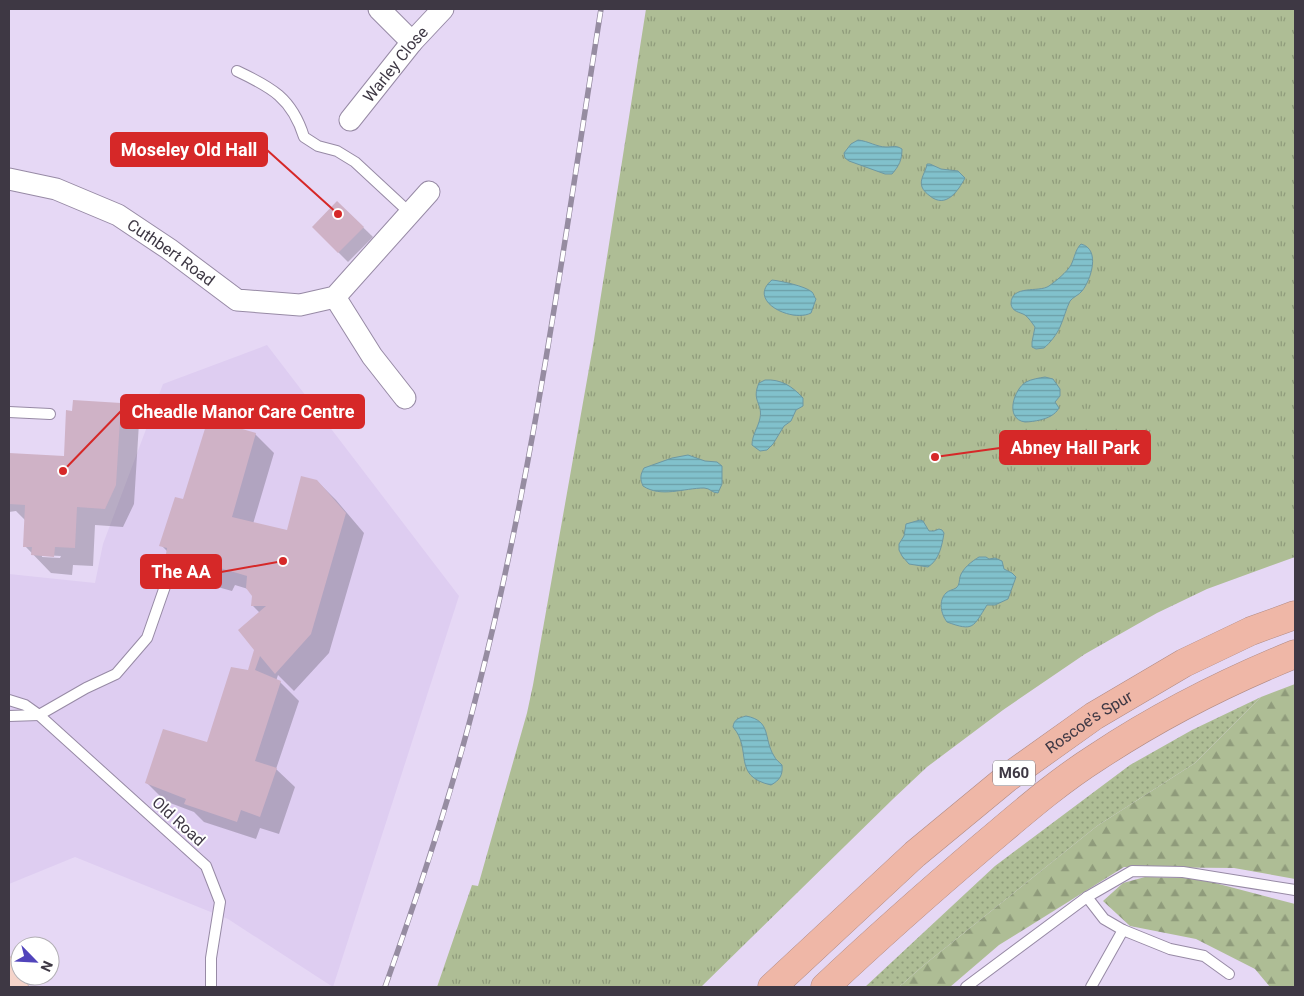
<svg xmlns="http://www.w3.org/2000/svg" width="1304" height="996" font-family="Roboto,sans-serif">
<style>
.built{fill:#decdf1}
.grass{fill:url(#grass-dots)}
.forest{fill:url(#forest-firs)}
.park{fill:url(#park-tufts)}
.water{fill:url(#water-rules);stroke:#6d98a3}
.shadow{fill:#0003;fill-rule:evenodd}
.building{fill:#cfb2c6}
.lines{fill:none;stroke-linecap:round;stroke-linejoin:round}
.service-casing{stroke:#978aa5;stroke-width:12}
.minor-casing{stroke:#978aa5;stroke-width:23}
.primary-casing{stroke:#b18b84;stroke-width:29}
.motorway-casing{stroke:#b18b84;stroke-width:29}
.service{stroke:#fff;stroke-width:10}
.minor{stroke:#fff;stroke-width:21}
.primary{stroke:#f5d4ca;stroke-width:28}
.motorway{stroke:#efb7a7;stroke-width:28}
.rail-casing{stroke:#968ca1;stroke-width:5.5}
.rail{stroke:#fff;stroke-width:4;stroke-dasharray:11;stroke-linecap:butt}
.labels{text-anchor:middle;stroke-width:4;stroke-linejoin:round;paint-order:stroke}
.shield{fill:#fff;stroke:#78747c;stroke-width:1}
.shield-label{font-size:15px;font-weight:bold;fill:#3e3844}
.street-label{font-size:16px;fill:#3e3844;stroke:#fff}
.leader{fill:none;stroke:#d62828;stroke-width:2}
.callout-dot{fill:#d62828;stroke:#fff;stroke-width:2}
.callout{fill:#d62828;stroke:#d62828;stroke-width:2}
.callout-label{font-size:18px;text-anchor:middle;font-weight:bold;fill:#fff}
</style>
<defs>
<pattern id="grass-dots" width="8" height="8" patternUnits="userSpaceOnUse" patternTransform="scale(1.25)"><rect width="8" height="8" fill="#aebd95"/><path d="M2 2h.1M6 6h.1" fill="none" stroke="#8f9b7b" stroke-width="1.8" stroke-linecap="round"/></pattern>
<pattern id="forest-firs" width="22" height="20" patternUnits="userSpaceOnUse" patternTransform="scale(1.25)"><rect width="22" height="20" fill="#aebd95"/><path d="M5 1l3.5 6h-7zM16 11l3.5 6h-7z" fill="#8f9b7b"/></pattern>
<pattern id="park-tufts" width="24" height="20" patternUnits="userSpaceOnUse" patternTransform="scale(1.25)"><rect width="24" height="20" fill="#aebd95"/><path d="M3 7l-1-3M5 7V3M7 7l1-3M15 17l-1-3M17 17v-4M19 17l1-3" fill="none" stroke="#8f9b7b"/></pattern>
<pattern id="water-rules" width="6" height="5" patternUnits="userSpaceOnUse" patternTransform="scale(1.25)"><rect width="6" height="5" fill="#81c1cc"/><path d="M0 2.5h6" fill="none" stroke="#6b9ea7"/></pattern>
</defs>
<rect width="100%" height="100%" fill="#e6d8f5"/>
<!-- built -->
<path class="built" d="M267,345L459,596L333,987L228,919L75,857L9,884V574L95,583L103,544L163,384Z"/>
<!-- grass -->
<path class="grass" d="M1261,697L1195,763L1097,826L924,965L899,987H865L995,866L1130,765L1192,730Z"/>
<!-- forest -->
<g class="forest">
<path d="M1295,684V879L1234,868L1124,867L999,945L950,987H899L924,965L1097,826L1195,763L1261,697Z"/>
<path d="M1145,877L1196,878L1295,904V987H1270L1255,969L1196,939L1130,926L1103,901L1123,883Z"/>
</g>
<!-- park -->
<path class="park" d="M646,9H1295V557L1207,589L1157,613L1085,654L1003,710L927,767L893,799L701,987H437L472,885L478,886L527,713L533,685L593,346Z"/>
<!-- water -->
<g class="water">
<path d="M858,140C868,141 877,147 886,147C893,147 896,145 902,149C902,160 899,166 892,174H885L849,161L845,158L844,153L851,144Z"/>
<path d="M927,164H930L941,169L958,171L965,178C958,191 946,209 930,196C927,194 923,190 922,187C919,179 926,172 927,164Z"/>
<path d="M1081,244C1101,249 1091,280 1082,291C1079,295 1073,297 1070,301C1066,309 1064,318 1060,327C1057,334 1050,343 1044,348L1036,349L1032,347V342L1035,327C1032,323 1029,318 1025,315C1020,312 1012,312 1011,304C1011,284 1039,293 1049,286C1056,281 1067,272 1071,265C1075,257 1075,250 1081,244Z"/>
<path d="M772,280C781,281 805,286 812,292C814,294 814,297 816,299L811,313C792,323 746,301 772,280Z"/>
<path d="M1045,377L1053,379L1060,389V396L1055,402L1059,408C1055,415 1048,418 1040,420C1036,421 1029,422 1025,422C1004,419 1014,389 1026,382C1032,379 1039,378 1045,377Z"/>
<path d="M765,380C781,379 792,386 803,398V406L796,410L791,421L784,426L773,444L767,450L760,451L752,445C752,435 758,428 760,418C763,403 751,401 759,383Z"/>
<path d="M688,455L705,461L717,462L722,466V484L718,493C712,493 710,488 704,488C684,488 661,498 643,486C640,479 640,475 644,468L672,458Z"/>
<path d="M920,520L923,521L929,531H934L939,529L942,530L944,533C942,546 939,560 928,567L909,564L902,556L899,550V544L904,536L906,524Z"/>
<path d="M979,557H986L989,559L995,558L1002,561L1004,569L1012,573L1016,577L1008,599L995,605H987C973,627 974,632 947,622C941,614 938,601 946,593C949,590 953,590 956,588C960,585 959,580 960,577C962,569 972,561 979,557Z"/>
<path d="M746,716C772,721 763,738 774,756C776,760 779,762 782,765C783,775 780,780 771,785C731,776 753,750 733,727C734,719 739,718 746,716Z"/>
</g>
<!-- shadow -->
<g class="shadow">
<path d="M337,202L373,237L348,262L313,227Z"/>
<path d="M121,405L139,423L134,504L123,527L95,525L93,566L73,565L72,575L51,573L25,546L26,521L16,511L9,512V454L65,457L74,412ZM42,555L61,556L60,558L42,557Z"/>
<path d="M255,434L274,453L253,524L288,532L317,481L336,500L364,533L329,653L294,691L278,675L276,681L280,682L299,701L276,769L295,787L279,834L260,828L256,839L204,822L194,812L165,801L146,782L208,743L249,671L255,650L260,613L252,605L253,596L248,589L235,585L232,591L185,578L167,559L168,552L161,545L184,501Z"/>
</g>
<!-- building -->
<g class="building">
<path d="M337,201L364,227L338,253L312,227Z"/>
<path d="M73,400L121,403L116,485L105,509L77,507L75,548L55,547L54,557L31,555L32,547H23L25,505L9,504V453L64,456L66,410L72,411Z"/>
<path d="M208,419L256,433L232,517L287,530L301,476L317,480L346,513L311,634L275,674L260,656L255,670L281,681L255,761L277,768L260,817L241,810L237,822L184,804L186,799L145,783L163,729L207,742L231,667L248,670L254,650L238,630L266,606H251L252,596L246,588L247,576L217,567L214,574L165,560L167,548L159,546L175,497L183,499Z"/>
</g>
<g class="lines">
<!-- service casing -->
<g class="service-casing">
<g id="service">
<path d="M237,71C271,87 292,98 304,137L318,146L337,151L355,162L410,213"/>
<path d="M9,412L50,414"/>
<path d="M9,700L25,705L39,715L206,866L220,902L211,958V987"/>
<path d="M9,716L39,715L86,688L116,674L147,638L170,572"/>
<path d="M1087,897L1104,919L1123,930L1170,949L1204,956L1229,974"/>
<path d="M966,987L1087,897L1132,871L1183,872L1295,890"/>
<path d="M1091,987L1123,930"/>
</g>
</g>
<!-- minor casing -->
<g class="minor-casing">
<g id="minor">
<path d="M379,9L412,42"/>
<path id="s1" d="M350,120L412,42L443,9"/>
<path id="s2" d="M9,179L56,189L118,215L169,249L237,300L300,305L335,297L429,192"/>
<path d="M335,297L372,356L405,398"/>
</g>
</g>
<!-- primary casing -->
<g class="primary-casing">
<path id="primary" d="M9,971L14,987"/>
</g>
<!-- motorway casing -->
<g class="motorway-casing">
<g id="motorway">
<path id="s3" d="M772,987L915,854L1007,778L1094,716L1184,663L1251,631L1295,615"/>
<path d="M825,987C876,939 929,892 983,846C1020,815 1056,783 1097,757C1159,716 1226,682 1295,654"/>
</g>
</g>
<!-- service -->
<use href="#service" class="service"/>
<!-- minor -->
<use href="#minor" class="minor"/>
<!-- primary -->
<use href="#primary" class="primary"/>
<!-- motorway -->
<use href="#motorway" class="motorway"/>
<!-- rail casing -->
<g class="rail-casing">
<path id="rail" d="M385,987C420,889 453,790 478,689C535,467 565,235 601,9"/>
</g>
<!-- rail -->
<use href="#rail" class="rail"/>
</g>
<g class="labels">
<!-- shield labels -->
<rect class="shield" x="993" y="760.5" width="42" height="25" rx="4"/>
<g class="shield-label">
<text x="1014" y="778">M60</text>
</g>
<!-- street labels -->
<g class="street-label">
<text dy="6" stroke="none"><textPath href="#s1" startOffset="72">Warley Close</textPath></text>
<text dy="6" stroke="none"><textPath href="#s2" startOffset="180">Cuthbert Road</textPath></text>
<text dy="6" stroke="none"><textPath href="#s3" startOffset="414">Roscoe's Spur</textPath></text>
<text transform="translate(179 821) rotate(42)" y="6">Old Road</text>
</g>
</g>
<!-- callouts -->
<path class="leader" d="M338 214L267 150M63 471L121 411M935 457L1000 448M283 561L221 572"/>
<g class="callout-dot">
<circle cx="338" cy="214" r="5"/>
<circle cx="63" cy="471" r="5"/>
<circle cx="935" cy="457" r="5"/>
<circle cx="283" cy="561" r="5"/>
</g>
<g class="callout">
<rect x="111" y="133" width="156" height="33" rx="5"/>
<rect x="121" y="395" width="243" height="33" rx="5"/>
<rect x="1000" y="431" width="150" height="33" rx="5"/>
<rect x="141" y="555" width="80" height="33" rx="5"/>
</g>
<g class="callout-label">
<text x="189" y="156">Moseley Old Hall</text>
<text x="243" y="418">Cheadle Manor Care Centre</text>
<text x="1075" y="454">Abney Hall Park</text>
<text x="181" y="578">The AA</text>
</g>
<!-- border -->
<rect width="1304" height="996" fill="none" stroke="#3e3844" stroke-width="20"/>
<!-- north arrow -->
<g transform="translate(35 961) rotate(114)"><circle r="24" fill="#ffffff" stroke="#b2afb4"/>
<path d="M0-4L9 19L0 12L-9 19Z" fill="#5144bb"/>
<text y="-8" font-size="14" font-weight="bold" text-anchor="middle" fill="#3e3844">N</text>
</g>
</svg>
